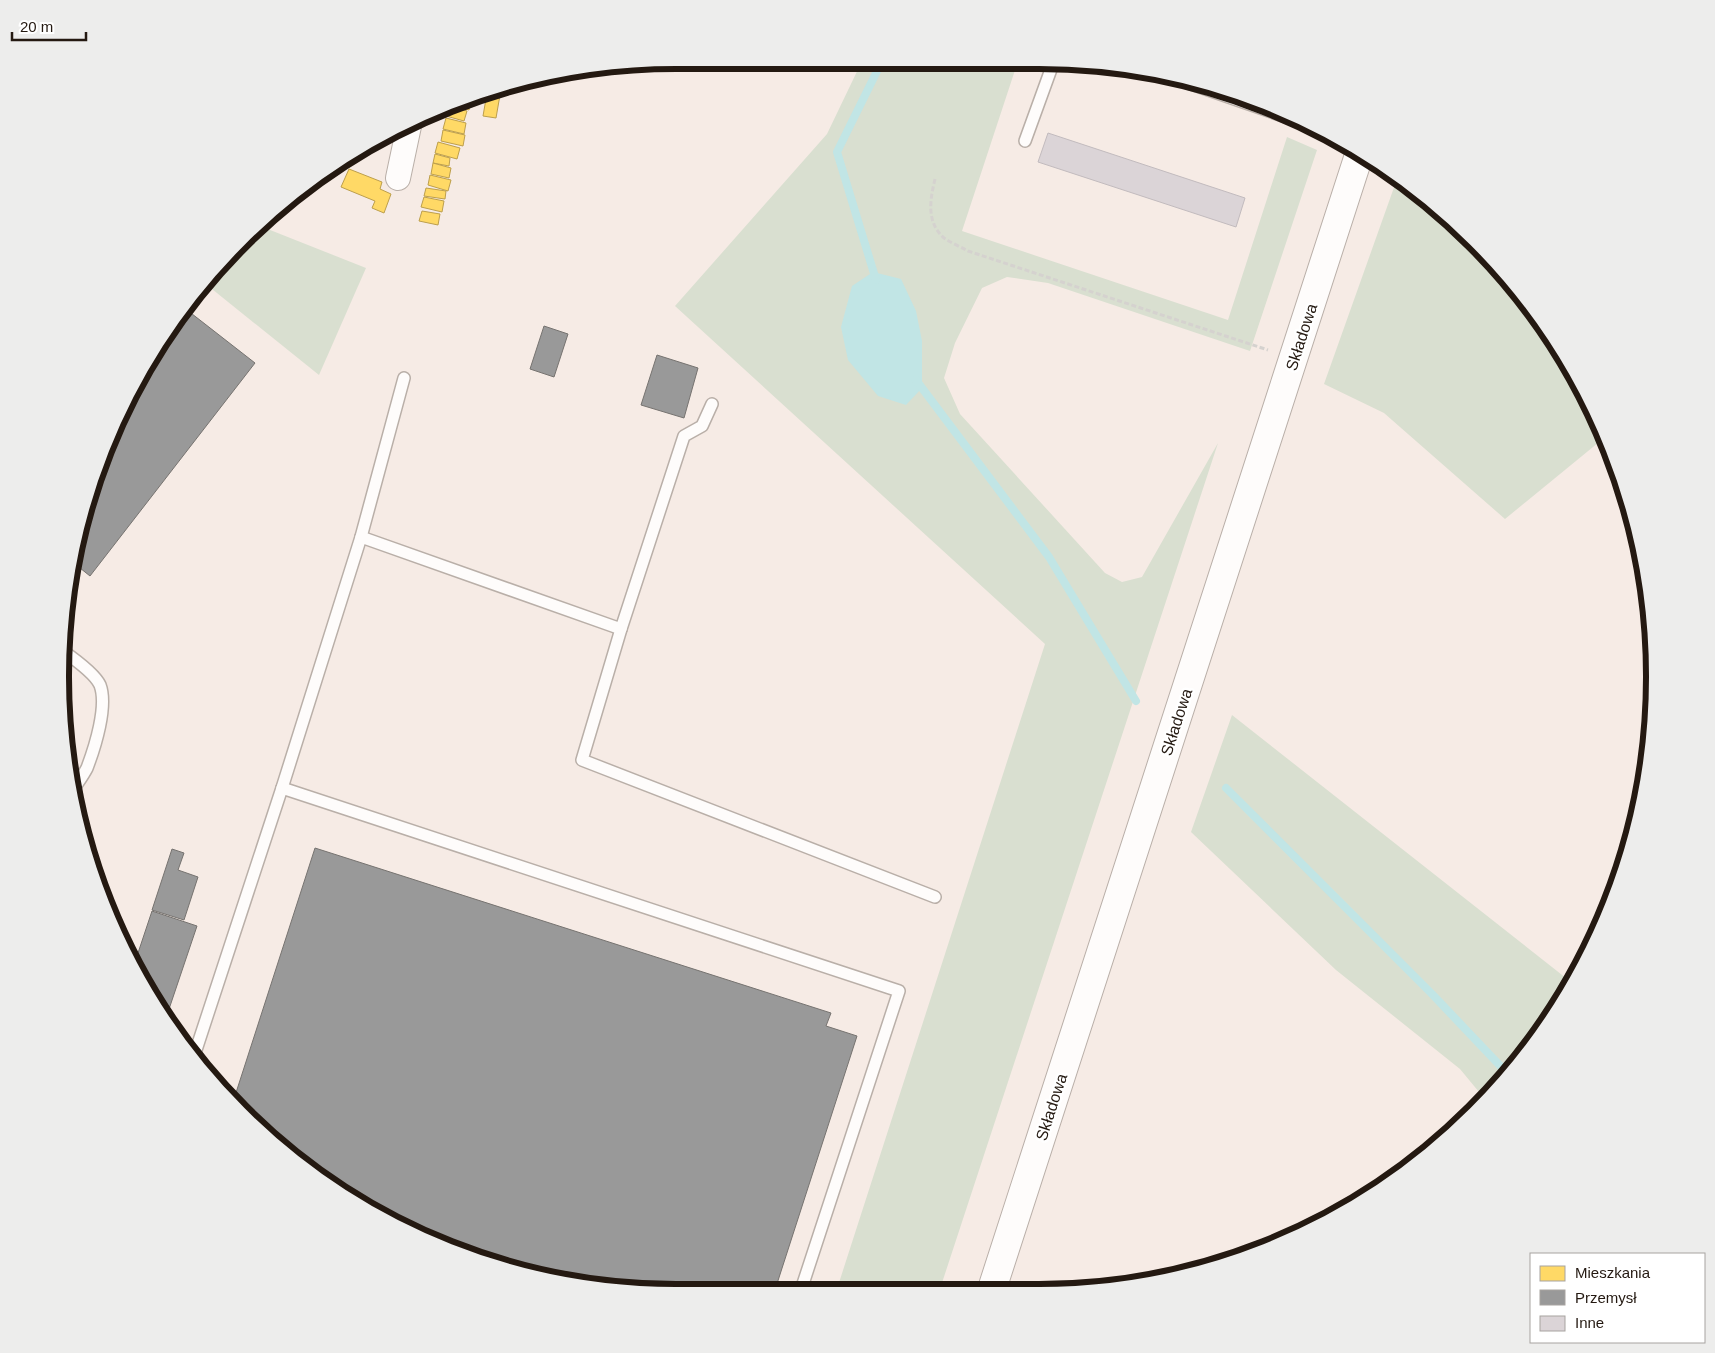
<svg xmlns="http://www.w3.org/2000/svg" width="1715" height="1353" font-family="Arial,sans-serif">
<style>
.green{fill:#d9dfd0}
.water{fill:#c1e5e5}
.homes{fill:#ffd966;stroke:#bd9f4c}
.industry{fill:#999;stroke:#767370}
.lines{fill:none;stroke-linecap:round;stroke-linejoin:round}
.stream{stroke:#c1e5e5;stroke-width:8}
.building{fill:#dbd4d7;stroke:#c2bbbe}
.service-casing{stroke:#b9afa8;stroke-width:14}
.minor-casing{stroke:#b9afa8;stroke-width:26}
.secondary-casing{stroke:#b9afa8;stroke-width:30}
.path{stroke:#d5d2cf;stroke-width:3;stroke-dasharray:5 2.5;stroke-linecap:butt}
.service{stroke:#fefcfb;stroke-width:11}
.minor{stroke:#fefcfb;stroke-width:24}
.secondary{stroke:#fefcfb;stroke-width:28}
.labels{text-anchor:middle;stroke-width:5;stroke-linejoin:round;paint-order:stroke}
.street-label{font-size:16px;fill:#241911;stroke:#fff}
.rim{fill:none;stroke:#241911;stroke-width:6}
</style>
<rect width="100%" height="100%" fill="#f6ebe5"/>
<!-- green -->
<g class="green">
<path d="M862,61H1018L962,231L1228,320L1287,137L1317,150L1250,351L1048,283L1007,277L982,288L955,343L944,378L960,414L1105,573L1122,582L1142,577L1218,443L939,1292H836L1045,644L675,306L827,134Z"/>
<path d="M1397,179L1445,213L1502,270L1572,368L1604,438L1505,519L1384,413L1324,384Z"/>
<path d="M260,226L366,268L319,375L207,285L240,241Z"/>
<path d="M1232,715L1571,982L1528,1052L1484,1098L1460,1069L1336,970L1191,832Z"/>
</g>
<!-- water -->
<path class="water" d="M873,272L901,279L916,311L922,341V388L906,405L878,396L848,360L841,327L852,286Z"/>
<!-- homes -->
<g class="homes">
<path d="M487,93L500,95L496,118L483,116Z"/>
<path d="M471,100L469,110L455,106Z"/>
<path d="M454,107L467,111L464,121L446,116L448,110Z"/>
<path d="M446,118L466,123L464,134L443,129Z"/>
<path d="M398,130L395,142L379,138Z"/>
<path d="M443,130L465,135L463,146L441,141Z"/>
<path d="M438,142L460,148L457,159L435,153Z"/>
<path d="M435,154L450,158L449,166L433,163Z"/>
<path d="M433,163L451,168L449,178L431,174Z"/>
<path d="M349,169L382,182L380,189L391,194L384,213L372,208L375,201L341,187Z"/>
<path d="M430,175L451,180L448,191L428,185Z"/>
<path d="M426,188L446,191L445,199L424,196Z"/>
<path d="M424,197L444,201L442,212L421,207Z"/>
<path d="M422,211L440,214L438,225L419,221Z"/>
</g>
<!-- industry -->
<g class="industry">
<path d="M187,310L255,363L90,576L75,564L81,517L142,369Z"/>
<path d="M544,326L568,334L554,377L530,369Z"/>
<path d="M657,355L698,368L684,418L641,405Z"/>
<path d="M315,848L831,1013L826,1026L857,1036L774,1293H676L557,1281L441,1246L334,1189L240,1112L233,1102Z"/>
<path d="M172,849L184,853L178,870L198,877L184,920L152,910Z"/>
<path d="M152,911L197,926L167,1015L143,985L134,965Z"/>
</g>
<g class="lines">
<!-- stream -->
<g class="stream">
<path d="M876,280L837,152L882,61"/>
<path d="M916,380L1049,557L1136,701"/>
<path d="M1226,788L1432,994L1507,1073"/>
</g>
</g>
<!-- building -->
<path class="building" d="M1048,133L1245,198L1236,227L1038,162Z"/>
<g class="lines">
<!-- service casing -->
<g class="service-casing">
<g id="service">
<path d="M1185,82L1309,125"/>
<path d="M1025,141L1054,61"/>
<path d="M361,537L621,629L684,436L702,426L712,404"/>
<path d="M621,629L582,760L935,897"/>
<path d="M63,651C73,658 95,674 100,685C108,706 95,747 87,768C84,774 79,781 75,787"/>
<path d="M282,788L361,537L404,378"/>
<path d="M195,1053L282,788L899,991L800,1293"/>
</g>
</g>
<!-- minor casing -->
<g class="minor-casing">
<path id="minor" d="M398,178L409,126"/>
</g>
<!-- secondary casing -->
<g class="secondary-casing">
<path id="secondary" d="M991,1292L1360,152"/>
</g>
<!-- path -->
<path class="path" d="M935,179C930,200 926,222 944,238C951,243 961,247 968,251L1268,350"/>
<!-- service -->
<use href="#service" class="service"/>
<!-- minor -->
<use href="#minor" class="minor"/>
<!-- secondary -->
<use href="#secondary" class="secondary"/>
</g>
<g class="labels">
<!-- street labels -->
<g class="street-label">
<text transform="translate(1301 337) rotate(-72)" y="6">Składowa</text>
<text transform="translate(1176 722) rotate(-72)" y="6">Składowa</text>
<text transform="translate(1051 1107) rotate(-72)" y="6">Składowa</text>
</g>
</g>
<!-- crop -->
<path d="M0 0H1715V1353H0ZM676 69H1039A607 607 0 0 1 1646 676V677A607 607 0 0 1 1039 1284H676A607 607 0 0 1 69 677V676A607 607 0 0 1 676 69Z" fill="#ededec" fill-rule="evenodd"/>
<path class="rim" d="M676 69H1039A607 607 0 0 1 1646 676V677A607 607 0 0 1 1039 1284H676A607 607 0 0 1 69 677V676A607 607 0 0 1 676 69Z"/>
<!-- legend -->
<rect x="1530" y="1253" width="175" height="90" fill="#ffffff" stroke="#a7a3a0"/>
<rect x="1540" y="1266" width="25" height="15" fill="#ffd966" stroke="#a7a3a0"/>
<text x="1575" y="1278" font-size="15" fill="#241911">Mieszkania</text>
<rect x="1540" y="1290" width="25" height="15" fill="#999999" stroke="#a7a3a0"/>
<text x="1575" y="1303" font-size="15" fill="#241911">Przemysł</text>
<rect x="1540" y="1316" width="25" height="15" fill="#dbd4d7" stroke="#a7a3a0"/>
<text x="1575" y="1328" font-size="15" fill="#241911">Inne</text>
<!-- scale -->
<path d="M12 32v8h74v-8" fill="none" stroke="#241911" stroke-width="2.5"/>
<text x="20" y="32" font-size="15" fill="#241911" stroke="#ffffff" stroke-width="4" paint-order="stroke">20 m</text>
</svg>
